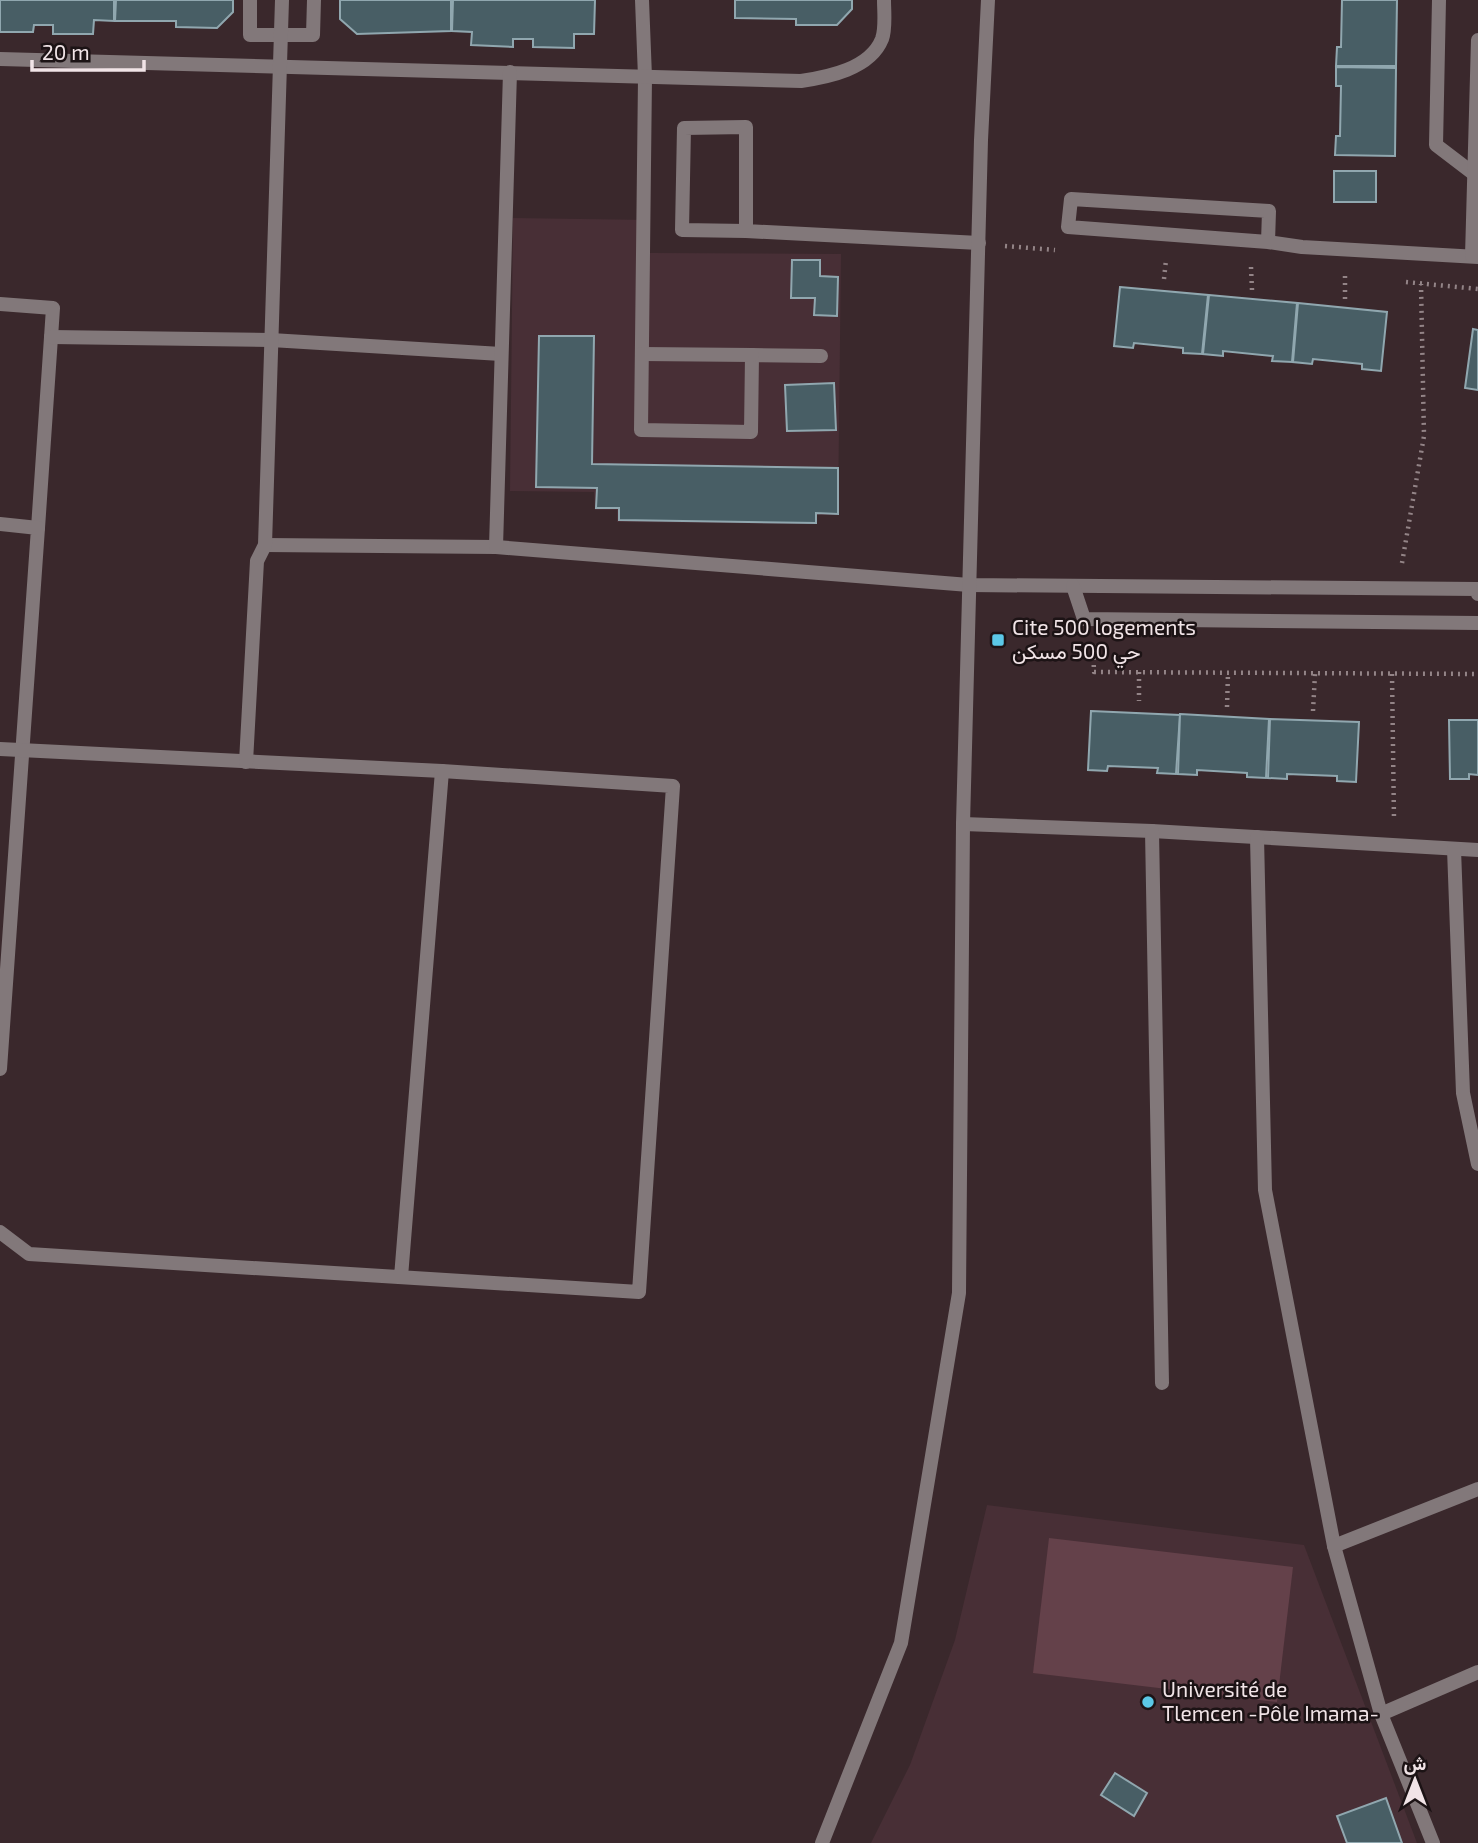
<svg xmlns="http://www.w3.org/2000/svg" width="1478" height="1843" font-family="'Exo 2',Vazirmatn,sans-serif">
<style>
.built{fill:#482f36}
.green{fill:#64414a}
.building{fill:#485e65;stroke:#90a7af;stroke-width:2}
.lines{fill:none;stroke-linecap:round;stroke-linejoin:round}
.path{stroke:#938487;stroke-width:4.5;stroke-dasharray:2 5;stroke-linecap:butt}
.minor{stroke:#82787a;stroke-width:14}
.poi-dot{fill:#5bc8e7;stroke:#1c1315;stroke-width:2.5}
.labels{text-anchor:middle;stroke-width:5;stroke-linejoin:round;paint-order:stroke}
.poi-label{font-size:21px;fill:#f1e4e7;stroke:#1c1315;text-anchor:start}
</style>
<rect width="100%" height="100%" fill="#3a282c"/>
<!-- built -->
<g class="built">
<path d="M513,218L650,220V253L841,254L838,515H817V524L617,522V510H595L594,492L510,491Z"/>
<path d="M987,1505L1304,1545L1417,1843H871L910,1765L955,1640Z"/>
</g>
<!-- green -->
<path class="green" d="M1049,1538L1293,1567L1277,1702L1033,1673Z"/>
<!-- building -->
<g class="building">
<path d="M0,0H114V21L94,20L93,34H53V25H34L33,32H0Z"/>
<path d="M116,0H233V12L217,28L176,27V21H115Z"/>
<path d="M340,0H451V31L357,34L340,19Z"/>
<path d="M453,0H595L594,34H574V48L533,47V39H513V47L471,45L472,32L452,31Z"/>
<path d="M735,0H852V9L837,25H796V19L735,18Z"/>
<path d="M1342,0H1397L1396,66H1336L1337,47H1341Z"/>
<path d="M1336,67L1396,68L1395,156L1335,155L1336,136H1340L1341,86H1336Z"/>
<rect x="1334" y="171" width="42" height="31"/>
<path d="M792,260H820V276L838,277L837,316L814,315L815,298H791Z"/>
<path d="M1120,287L1208,295L1202,354L1183,353V348L1134,343L1133,348L1114,346Z"/>
<path d="M1209,295L1297,303L1292,362L1272,361L1273,356L1223,351V356L1203,354Z"/>
<path d="M1298,303L1387,312L1381,371L1362,369V364L1313,359L1312,364L1293,362Z"/>
<path d="M1473,329L1478,330V390L1465,388Z"/>
<path d="M539,336H594L592,464L838,468V514L816,513V523L619,520V508H596L597,488L536,487Z"/>
<path d="M834,383L836,430L787,431L785,385Z"/>
<path d="M1091,711L1180,715L1176,774L1157,773L1158,768L1108,766L1107,771L1088,770Z"/>
<path d="M1180,714L1269,719L1266,778L1247,777V773L1197,770V775L1178,774Z"/>
<path d="M1270,719L1359,722L1356,782L1337,781V776L1287,774V779L1268,778Z"/>
<path d="M1449,720H1478V775L1469,774V779H1450Z"/>
<path d="M1115,1773L1147,1793L1134,1816L1101,1795Z"/>
<path d="M1386,1798L1402,1843H1347L1337,1816Z"/>
</g>
<g class="lines">
<!-- path -->
<g class="path">
<path d="M1005,246L1055,250"/>
<path d="M1251,267L1252,290"/>
<path d="M1345,276V299"/>
<path d="M1164,279L1166,260"/>
<path d="M1406,282L1478,289"/>
<path d="M1402,563L1424,436L1421,284"/>
<path d="M1093,644L1094,672L1478,674"/>
<path d="M1139,672V701"/>
<path d="M1392,674L1394,820"/>
<path d="M1227,707L1228,673"/>
<path d="M1313,711L1315,674"/>
</g>
<!-- minor -->
<g class="minor">
<path d="M250,0V35H313L314,0"/>
<path d="M642,0L645,77L641,430L751,432L752,355L821,356"/>
<path d="M1439,0L1436,145L1474,174"/>
<path d="M0,59L801,81C828,77 870,69 882,39C886,28 884,12 884,0"/>
<path d="M746,231V127L684,128L682,230L746,231L979,243"/>
<path d="M1268,242L1269,211L1071,199L1068,227L1268,242L1302,247L1478,257"/>
<path d="M1472,256L1478,40"/>
<path d="M0,304L53,308L38,528"/>
<path d="M51,337L271,340L501,354"/>
<path d="M642,354L752,355"/>
<path d="M0,524L38,528L0,1069"/>
<path d="M265,545L496,547L969,585L1478,589V594"/>
<path d="M496,547L510,72"/>
<path d="M1073,586L1084,619L1478,623"/>
<path d="M0,749L442,771"/>
<path d="M246,762L257,561L265,545L282,0"/>
<path d="M963,824L1152,831L1478,850"/>
<path d="M1152,831L1162,1383"/>
<path d="M1257,837L1265,1190L1334,1546L1381,1714L1433,1843"/>
<path d="M1454,849L1463,1093L1478,1164"/>
<path d="M0,1232L29,1254L639,1292L673,786L442,771L401,1277"/>
<path d="M1334,1546L1478,1489"/>
<path d="M1381,1714L1478,1672"/>
<path d="M822,1843L901,1643L959,1293L963,824L981,140L988,0"/>
</g>
</g>
<!-- markers -->
<g class="poi-dot">
<rect x="991" y="633" width="14" height="14" rx="3.5"/>
<circle cx="1148" cy="1702" r="7"/>
</g>
<g class="labels">
<!-- poi labels -->
<g class="poi-label">
<text x="1012" y="635">Cite 500 logements<tspan x="1012" dy="24">حي 500 مسكن</tspan></text>
<text x="1162" y="1697">Université de<tspan x="1162" dy="24">Tlemcen -Pôle Imama-</tspan></text>
</g>
</g>
<!-- north arrow -->
<g transform="translate(1415 1780)" stroke="#1c1315" stroke-width="5" paint-order="stroke">
<path d="M0-5L12 26L0 18L-12 26Z" fill="#f1e4e7"/>
<text y="-10" font-size="19" font-weight="bold" text-anchor="middle" fill="#f1e4e7">ش</text>
</g>
<!-- scale -->
<path d="M32 60v10h112v-10" fill="none" stroke="#f1e4e7" stroke-width="3.5"/>
<text x="42" y="60" font-size="21" fill="#f1e4e7" stroke="#1c1315" stroke-width="5" paint-order="stroke">20 m</text>
</svg>
